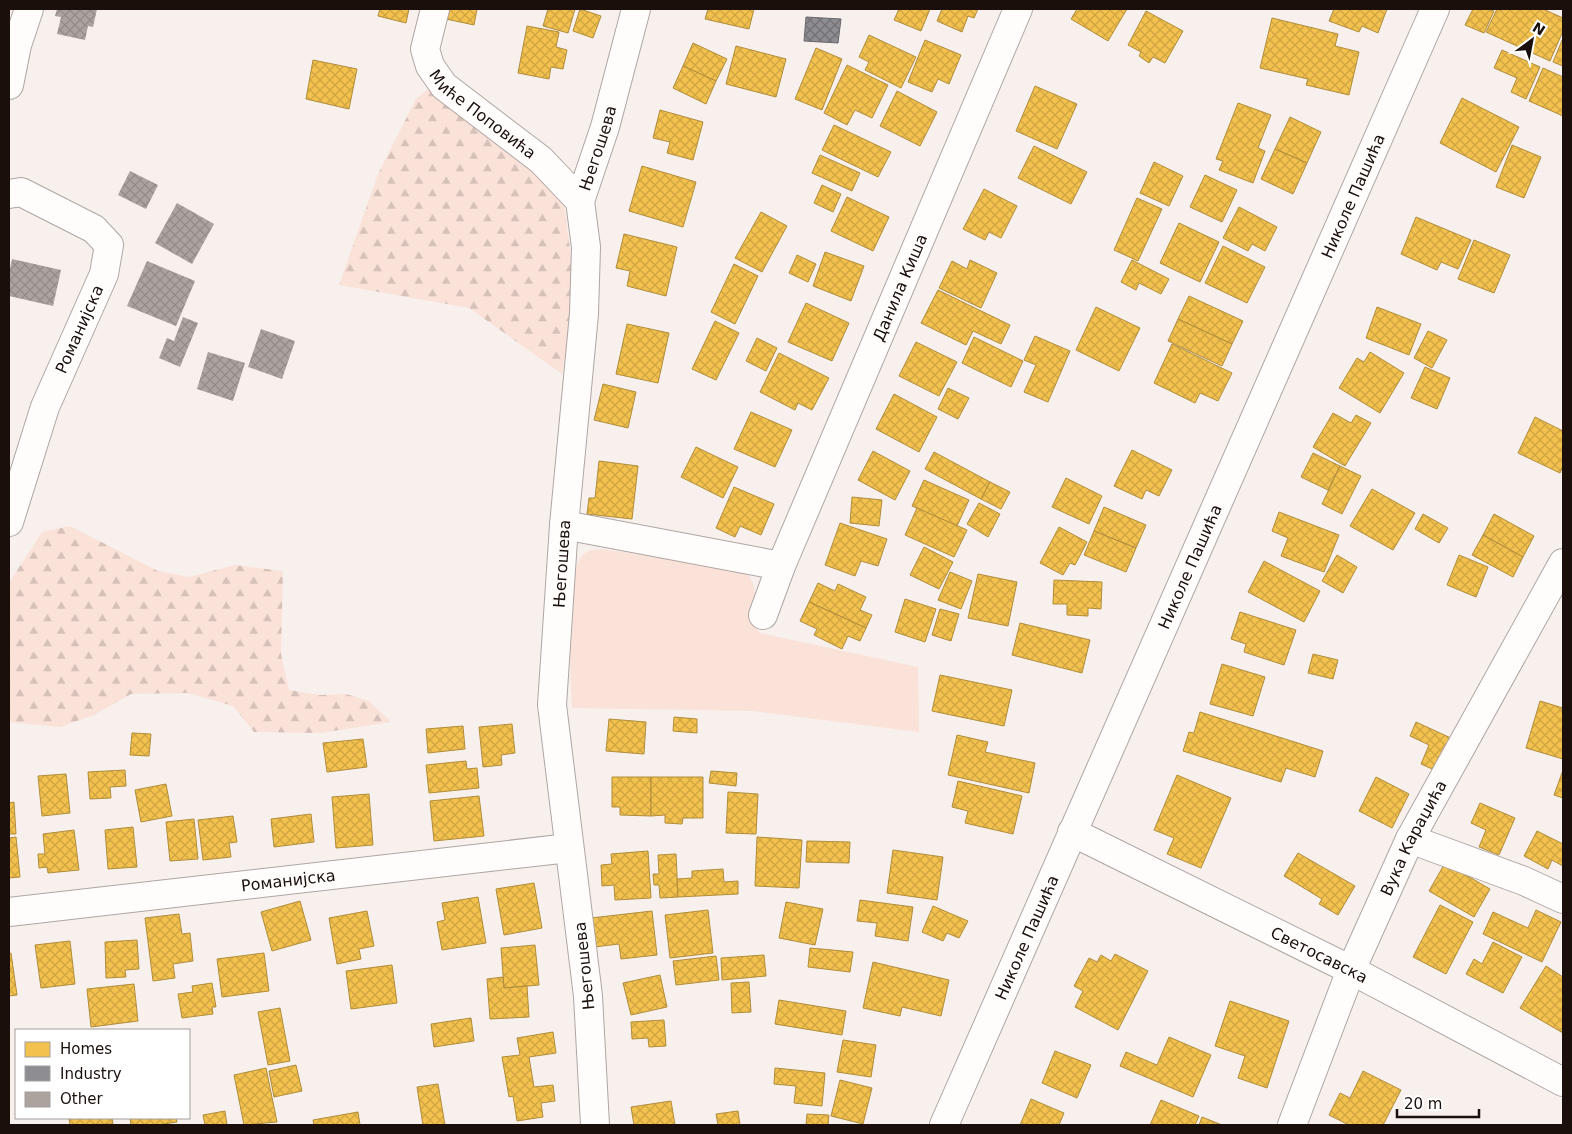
<svg xmlns="http://www.w3.org/2000/svg" width="1572" height="1134" font-family="'DejaVu Sans',sans-serif">
<style>
.grass{fill:#fae2d9}
.forest{fill:url(#forest-firs)}
.homes{fill:url(#homes-cross-hatch);stroke:#b18c3a}
.industry{fill:url(#industry-cross-hatch);stroke:#6a676a}
.building{fill:url(#building-cross-hatch)}
.lines{fill:none;stroke-linecap:round;stroke-linejoin:round}
.street-casing{stroke:#afa6a3;stroke-width:30}
.street{stroke:#fefdfc;stroke-width:28}
.labels{text-anchor:middle;stroke-width:5;stroke-linejoin:round;paint-order:stroke}
.street-label{font-size:16px;fill:#1a0f0b;stroke:#fff}
</style>
<defs>
<pattern id="forest-firs" width="22" height="20" patternUnits="userSpaceOnUse" patternTransform="scale(1.25)"><rect width="22" height="20" fill="#fae2d9"/><path d="M5 1l3.5 6h-7zM16 11l3.5 6h-7z" fill="#d6c1b9"/></pattern>
<pattern id="homes-cross-hatch" width="8" height="8" patternUnits="userSpaceOnUse" patternTransform="scale(1.25)"><rect width="8" height="8" fill="#f2c14e"/><path d="M0 0l8 8M0 8l8-8" fill="none" stroke="#cfa543"/></pattern>
<pattern id="industry-cross-hatch" width="8" height="8" patternUnits="userSpaceOnUse" patternTransform="scale(1.25)"><rect width="8" height="8" fill="#8d8d92"/><path d="M0 0l8 8M0 8l8-8" fill="none" stroke="#727275"/></pattern>
<pattern id="building-cross-hatch" width="8" height="8" patternUnits="userSpaceOnUse" patternTransform="scale(1.25)"><rect width="8" height="8" fill="#aca39f"/><path d="M0 0l8 8M0 8l8-8" fill="none" stroke="#938b88"/></pattern>
</defs>
<rect width="100%" height="100%" fill="#f7f0ed"/>
<!-- grass -->
<path class="grass" d="M602,549L745,571C761,588 753,600 749,620L760,633L918,667L919,732L753,711L572,708C571,677 564,580 581,557C585,550 594,550 602,549Z"/>
<!-- forest -->
<g class="forest">
<path d="M428,89L465,111L563,196L572,264L570,325L562,374L469,308L339,285L378,174L416,99Z"/>
<path d="M70,526L158,571L189,577L235,565L283,571L281,654L289,690L320,695L346,694L369,701L391,722L320,733L254,732L233,706L188,693L131,694L94,715L60,727L9,722V583L42,532Z"/>
</g>
<!-- homes -->
<g class="homes">
<path d="M380,9H409L406,23L378,16Z"/>
<path d="M449,9H477L474,25L446,19Z"/>
<path d="M548,9H575L568,33L543,26Z"/>
<path d="M580,9L601,16L593,38L573,31Z"/>
<path d="M708,9H754L749,29L705,19Z"/>
<path d="M899,9H930L921,31L894,20Z"/>
<path d="M942,9H978L974,18L968,16L962,32L937,21Z"/>
<path d="M1077,9H1127L1108,41L1071,19Z"/>
<path d="M1334,9H1387L1378,33L1362,26L1359,32L1329,21Z"/>
<path d="M1473,9H1489L1494,11L1484,33L1465,25Z"/>
<path d="M1497,9H1543L1563,18V31L1550,61L1486,32Z"/>
<path d="M1146,11L1183,31L1165,63L1153,57L1149,63L1139,56L1141,52L1128,45Z"/>
<path d="M1272,18L1338,34L1335,46L1359,52L1349,95L1306,85L1308,79L1260,68Z"/>
<path d="M527,26L559,32L556,47L567,50L563,69L551,67L549,79L518,73Z"/>
<path d="M869,35L916,57L901,88L865,70L869,62L859,57Z"/>
<path d="M1563,38V66L1553,62Z"/>
<path d="M925,40L961,55L949,84L938,79L932,92L908,82Z"/>
<path d="M693,43L727,59L716,81L683,66Z"/>
<path d="M736,46L786,59L776,97L726,84Z"/>
<path d="M816,48L842,59L822,110L795,99Z"/>
<path d="M1502,50L1540,67L1526,99L1511,92L1517,78L1494,68Z"/>
<path d="M313,60L357,69L349,109L306,99Z"/>
<path d="M847,65L888,85L872,118L855,110L847,125L824,113Z"/>
<path d="M683,66L716,81L706,104L673,88Z"/>
<path d="M1543,68L1563,77V116L1529,101Z"/>
<path d="M1035,86L1077,104L1057,149L1016,131Z"/>
<path d="M897,91L937,112L920,146L880,126Z"/>
<path d="M1462,98L1519,127L1496,172L1440,143Z"/>
<path d="M1238,103L1271,115L1258,148L1265,151L1253,183L1219,170L1223,161L1216,159Z"/>
<path d="M660,110L703,122L693,160L667,153L670,142L653,138Z"/>
<path d="M1290,117L1321,132L1307,163L1275,149Z"/>
<path d="M834,125L891,152L878,177L822,150Z"/>
<path d="M1512,145L1541,157L1524,198L1496,187Z"/>
<path d="M1034,146L1087,172L1071,204L1018,178Z"/>
<path d="M1275,149L1307,163L1293,194L1261,179Z"/>
<path d="M820,155L860,173L852,191L812,173Z"/>
<path d="M1154,162L1183,176L1169,206L1140,193Z"/>
<path d="M642,166L696,182L683,227L629,211Z"/>
<path d="M1205,175L1237,190L1222,222L1190,207Z"/>
<path d="M822,185L841,194L833,212L814,203Z"/>
<path d="M984,189L1017,206L1001,238L989,232L985,240L963,229Z"/>
<path d="M847,197L889,217L873,251L831,231Z"/>
<path d="M1137,198L1162,209L1138,261L1114,250Z"/>
<path d="M1239,207L1277,227L1265,251L1252,244L1248,251L1223,238Z"/>
<path d="M761,212L787,226L762,272L735,258Z"/>
<path d="M1416,217L1471,240L1458,269L1441,262L1437,270L1401,254Z"/>
<path d="M1179,223L1219,242L1200,282L1160,263Z"/>
<path d="M624,234L677,247L666,296L627,286L630,271L616,268Z"/>
<path d="M1474,240L1510,255L1494,293L1458,279Z"/>
<path d="M1223,246L1265,267L1247,303L1205,283Z"/>
<path d="M825,252L864,266L851,301L813,286Z"/>
<path d="M797,255L816,264L808,282L789,273Z"/>
<path d="M970,260L997,273L981,308L939,288L952,261L967,269Z"/>
<path d="M1132,260L1169,279L1161,294L1139,283L1136,290L1121,282Z"/>
<path d="M734,264L758,276L735,324L711,312Z"/>
<path d="M938,290L1010,325L1001,344L973,331L966,345L921,323Z"/>
<path d="M1189,296L1243,321L1232,344L1178,319Z"/>
<path d="M806,303L849,323L832,361L788,342Z"/>
<path d="M1096,307L1140,328L1119,371L1076,350Z"/>
<path d="M1377,307L1421,324L1409,355L1366,338Z"/>
<path d="M1178,319L1232,344L1222,366L1168,341Z"/>
<path d="M715,321L739,333L716,380L692,369Z"/>
<path d="M627,324L669,333L658,383L616,374Z"/>
<path d="M1428,331L1447,340L1432,368L1414,358Z"/>
<path d="M1035,336L1070,351L1048,402L1024,392L1036,365L1024,360Z"/>
<path d="M974,337L1023,361L1011,387L962,363Z"/>
<path d="M757,338L777,348L766,371L746,361Z"/>
<path d="M916,342L957,362L939,396L899,376Z"/>
<path d="M1172,344L1232,373L1218,401L1200,393L1195,403L1154,383Z"/>
<path d="M1370,352L1404,373L1380,413L1339,388L1357,358L1364,362Z"/>
<path d="M779,353L829,378L812,410L798,403L795,410L760,392Z"/>
<path d="M1425,367L1450,378L1437,409L1411,398Z"/>
<path d="M603,384L636,392L628,428L594,420Z"/>
<path d="M948,388L969,398L958,419L938,409Z"/>
<path d="M894,394L937,417L919,452L876,429Z"/>
<path d="M751,412L792,430L775,467L734,449Z"/>
<path d="M1333,413L1351,423L1356,415L1371,423L1345,466L1313,447Z"/>
<path d="M1535,417L1563,431V466L1560,473L1518,453Z"/>
<path d="M696,447L738,467L723,498L681,477Z"/>
<path d="M1132,450L1172,470L1159,496L1146,490L1142,499L1114,486Z"/>
<path d="M873,451L910,471L895,500L858,480Z"/>
<path d="M934,452L990,482L981,499L925,469Z"/>
<path d="M1313,453L1340,466L1328,490L1301,477Z"/>
<path d="M599,461L638,466L632,519L587,514L589,498H595Z"/>
<path d="M1340,466L1361,476L1342,514L1322,504Z"/>
<path d="M1066,478L1102,496L1089,524L1052,507Z"/>
<path d="M924,480L969,500L957,526L912,506Z"/>
<path d="M990,482L1010,492L1001,509L981,499Z"/>
<path d="M734,487L774,504L761,535L740,526L735,537L716,528Z"/>
<path d="M1372,489L1415,513L1393,550L1350,526Z"/>
<path d="M852,497L882,500L879,526L850,523Z"/>
<path d="M979,503L1000,514L988,537L967,524Z"/>
<path d="M1104,507L1146,525L1136,548L1094,531Z"/>
<path d="M917,508L967,530L954,557L905,535Z"/>
<path d="M1279,512L1339,535L1324,572L1281,556L1288,538L1272,531Z"/>
<path d="M1423,514L1448,528L1439,543L1415,529Z"/>
<path d="M1494,514L1534,536L1523,557L1483,535Z"/>
<path d="M840,523L887,539L878,566L861,561L855,576L825,565Z"/>
<path d="M1059,527L1087,542L1075,565L1070,563L1063,575L1040,563Z"/>
<path d="M1094,531L1136,548L1126,572L1084,555Z"/>
<path d="M1483,535L1523,557L1513,577L1472,555Z"/>
<path d="M924,547L953,562L939,589L910,575Z"/>
<path d="M1337,555L1357,567L1343,593L1322,581Z"/>
<path d="M1459,555L1488,567L1476,597L1447,585Z"/>
<path d="M1264,561L1320,591L1304,622L1248,592Z"/>
<path d="M950,572L972,581L961,609L938,600Z"/>
<path d="M978,574L1017,582L1008,626L968,618Z"/>
<path d="M1054,580L1102,582L1101,609L1088,608V616L1067,615V604H1053Z"/>
<path d="M818,583L835,591L838,584L866,597L860,610L872,615L866,628L809,602Z"/>
<path d="M905,599L936,609L925,642L895,632Z"/>
<path d="M809,602L866,628L860,641L848,636L842,649L814,635L817,629L800,621Z"/>
<path d="M940,609L959,614L951,641L932,635Z"/>
<path d="M1240,612L1296,630L1284,665L1244,652L1246,644L1231,639Z"/>
<path d="M1020,623L1090,640L1082,673L1012,655Z"/>
<path d="M1313,654L1338,660L1333,679L1308,673Z"/>
<path d="M1222,664L1265,677L1253,716L1210,704Z"/>
<path d="M940,675L1012,690L1004,726L932,711Z"/>
<path d="M1540,701L1563,708V759L1526,748Z"/>
<path d="M1200,712L1323,751L1315,777L1286,768L1281,782L1183,751L1189,732L1194,733Z"/>
<path d="M674,717L697,719V733L673,731Z"/>
<path d="M609,719L646,722L644,754L606,751Z"/>
<path d="M1416,722L1453,739L1439,772L1421,764L1429,745L1410,736Z"/>
<path d="M512,724L515,753L501,755L502,765L483,767L479,727Z"/>
<path d="M463,726L465,749L428,753L426,729Z"/>
<path d="M132,733L151,734L149,756L130,755Z"/>
<path d="M957,735L988,742L985,752L1035,763L1029,793L948,775Z"/>
<path d="M363,739L367,767L327,772L323,743Z"/>
<path d="M466,761L467,769L477,768L479,788L429,793L426,765Z"/>
<path d="M125,770L126,786L110,787L111,798L90,799L88,772Z"/>
<path d="M1563,770V798L1554,795Z"/>
<path d="M711,771L737,773L736,786L709,783Z"/>
<path d="M66,774L70,813L42,816L38,776Z"/>
<path d="M1177,775L1231,798L1201,868L1167,854L1174,838L1154,830Z"/>
<path d="M612,777H651V816L620,815V807H612Z"/>
<path d="M651,777H703V818H683L682,824L665,823V815L651,816Z"/>
<path d="M1376,777L1409,794L1392,828L1359,811Z"/>
<path d="M958,781L1022,796L1013,834L965,823L968,811L952,807Z"/>
<path d="M166,784L172,816L141,822L135,790Z"/>
<path d="M728,792L758,794L756,834L726,833Z"/>
<path d="M369,794L373,845L336,848L332,797Z"/>
<path d="M479,796L484,836L434,841L430,801Z"/>
<path d="M14,802L16,834H9V803Z"/>
<path d="M1480,803L1515,818L1499,855L1479,847L1486,830L1471,823Z"/>
<path d="M311,814L314,842L274,847L271,819Z"/>
<path d="M233,816L237,842L229,843L231,857L203,860L198,820Z"/>
<path d="M194,819L198,859L170,861L166,822Z"/>
<path d="M133,827L137,867L108,869L105,830Z"/>
<path d="M74,830L79,870L48,873L47,867L39,868L38,854H45L43,834Z"/>
<path d="M1537,831L1563,844V866L1552,860L1548,869L1524,856Z"/>
<path d="M16,837L20,877L9,878V838Z"/>
<path d="M757,837L802,840L799,888L755,886Z"/>
<path d="M807,841L850,842L849,863L806,862Z"/>
<path d="M893,850L943,857L937,900L887,893Z"/>
<path d="M648,851L651,898L615,900L614,885L602,886L601,865L612,864L611,854Z"/>
<path d="M1298,853L1355,886L1338,915L1319,904L1322,899L1284,876Z"/>
<path d="M676,854L678,897L660,898L659,885H654L653,874H659L658,855Z"/>
<path d="M1445,863L1490,889L1474,917L1429,891Z"/>
<path d="M723,869L724,882L738,881V894L678,897L677,879L692,878V871Z"/>
<path d="M534,883L542,928L504,935L496,889Z"/>
<path d="M478,897L486,943L442,950L437,922L445,920L442,903Z"/>
<path d="M860,900L913,907L908,941L875,936L877,923L857,921Z"/>
<path d="M300,901L311,940L272,951L261,912Z"/>
<path d="M786,902L823,909L815,945L779,938Z"/>
<path d="M1440,905L1473,922L1446,974L1413,957Z"/>
<path d="M933,906L968,921L959,938L947,933L943,941L922,932Z"/>
<path d="M708,910L713,953L670,958L665,915Z"/>
<path d="M1536,910L1561,922L1542,962L1483,934L1493,912L1528,928Z"/>
<path d="M367,911L374,946L359,949L361,959L337,964L329,918Z"/>
<path d="M652,911L657,955L621,959L619,944L594,947L591,918Z"/>
<path d="M179,914L182,934L190,933L193,961L173,964L175,978L153,981L145,918Z"/>
<path d="M137,940L139,969L125,970L126,977L106,978L105,942Z"/>
<path d="M70,941L75,984L41,988L35,945Z"/>
<path d="M1493,942L1522,957L1503,993L1466,974L1474,959L1482,964Z"/>
<path d="M535,945L539,985L504,988L501,948Z"/>
<path d="M810,948L853,952L850,972L808,967Z"/>
<path d="M11,953L17,995L9,996V954Z"/>
<path d="M264,953L269,991L222,997L217,959Z"/>
<path d="M1115,954L1148,971L1118,1030L1075,1007L1083,991L1074,986L1089,958L1097,962L1101,955L1111,961Z"/>
<path d="M764,955L766,976L722,980L721,958Z"/>
<path d="M716,956L719,980L676,985L673,961Z"/>
<path d="M873,962L949,980L941,1016L902,1007L900,1016L863,1008Z"/>
<path d="M392,965L397,1003L351,1009L346,971Z"/>
<path d="M1546,966L1563,977V1033L1520,1008Z"/>
<path d="M660,975L667,1007L631,1015L623,983Z"/>
<path d="M503,977L504,988L527,986L529,1017L490,1019L487,979Z"/>
<path d="M749,982L751,1012L732,1013L731,983Z"/>
<path d="M212,983L216,1007H212L213,1014L182,1018L178,994L193,992L192,986Z"/>
<path d="M134,984L138,1021L91,1027L87,989Z"/>
<path d="M779,1000L846,1011L842,1035L775,1024Z"/>
<path d="M1230,1001L1289,1021L1267,1088L1238,1078L1245,1056L1215,1046Z"/>
<path d="M280,1008L290,1061L268,1065L258,1012Z"/>
<path d="M471,1018L474,1041L434,1047L431,1024Z"/>
<path d="M664,1020L666,1046L649,1047L648,1038L632,1039L631,1022Z"/>
<path d="M553,1032L556,1053L529,1057L534,1087L553,1085L555,1101L541,1103L543,1117L517,1121L513,1096L509,1097L502,1057L520,1055L517,1038Z"/>
<path d="M1169,1037L1211,1055L1193,1097L1120,1066L1126,1052L1157,1065Z"/>
<path d="M843,1040L876,1045L871,1077L837,1072Z"/>
<path d="M1055,1051L1091,1065L1077,1098L1042,1083Z"/>
<path d="M296,1065L302,1091L274,1097L269,1071Z"/>
<path d="M266,1068L277,1122L244,1125L234,1075Z"/>
<path d="M775,1068L825,1073L822,1106L794,1103L796,1086L774,1084Z"/>
<path d="M1363,1071L1401,1090L1383,1125H1349L1329,1115L1340,1093L1350,1098Z"/>
<path d="M840,1080L872,1088L863,1124L831,1116Z"/>
<path d="M438,1084L445,1125H423L417,1087Z"/>
<path d="M1031,1099L1064,1113L1059,1125H1020Z"/>
<path d="M1161,1100L1199,1116L1195,1125H1150Z"/>
<path d="M671,1101L675,1125H634L631,1107Z"/>
<path d="M225,1111L227,1125H205L203,1115Z"/>
<path d="M738,1111L740,1125H718L716,1114Z"/>
<path d="M358,1112L360,1125H314L313,1120Z"/>
<path d="M807,1114L829,1115L828,1125H806Z"/>
<path d="M1202,1117L1222,1125H1199Z"/>
<path d="M69,1118H112L113,1124L70,1125Z"/>
<path d="M130,1118H176L177,1122L157,1125H131Z"/>
</g>
<!-- industry -->
<path class="industry" d="M806,17L841,19L838,43L804,41Z"/>
<!-- building -->
<g class="building">
<path d="M57,9H97L93,27L88,26L85,40L57,34L61,17L55,16Z"/>
<path d="M130,171L158,185L146,209L118,195Z"/>
<path d="M177,203L214,224L192,264L155,243Z"/>
<path d="M12,259L61,270L53,306L9,296V274Z"/>
<path d="M147,261L195,281L176,326L127,306Z"/>
<path d="M183,317L198,323L180,367L159,358L167,338L174,341Z"/>
<path d="M261,329L295,341L282,379L248,367Z"/>
<path d="M208,352L245,363L233,401L197,389Z"/>
</g>
<g class="lines">
<!-- street casing -->
<g class="street-casing">
<g id="street">
<path id="s1" d="M435,9L425,49L430,66L444,86L541,160L580,201"/>
<path d="M9,85L17,45L29,9"/>
<path d="M9,194L21,192L94,229L109,245L104,274L45,407L9,522"/>
<path d="M564,525L781,566"/>
<path id="s2" d="M763,615L781,566L1018,9"/>
<path id="s3" d="M1072,832L1351,970L1563,1082"/>
<path d="M1410,839L1524,881L1563,899"/>
<path id="s4" d="M9,912L569,848"/>
<path id="s5" d="M595,1125L588,996L552,705L564,525L584,314L586,247L580,201L605,127L636,9"/>
<path id="s6" d="M944,1125L1435,9"/>
<path id="s7" d="M1292,1125L1351,970L1410,839L1563,563"/>
</g>
</g>
<!-- street -->
<use href="#street" class="street"/>
</g>
<g class="labels">
<!-- street labels -->
<g class="street-label">
<text dy="6" stroke="none"><textPath href="#s1" startOffset="131">Миће Поповића</textPath></text>
<text dy="6" stroke="none"><textPath href="#s5" startOffset="984">Његошева</textPath></text>
<text dy="6" stroke="none"><textPath href="#s6" startOffset="1015">Николе Пашића</textPath></text>
<text dy="6" stroke="none"><textPath href="#s2" startOffset="355">Данила Киша</textPath></text>
<text transform="translate(79 329) rotate(-66)" y="6">Романијска</text>
<text dy="6" stroke="none"><textPath href="#s5" startOffset="564">Његошева</textPath></text>
<text dy="6" stroke="none"><textPath href="#s6" startOffset="610">Николе Пашића</textPath></text>
<text dy="6" stroke="none"><textPath href="#s7" startOffset="312">Вука Караџића</textPath></text>
<text dy="6" stroke="none"><textPath href="#s4" startOffset="281">Романијска</textPath></text>
<text dy="6" stroke="none"><textPath href="#s6" startOffset="205">Николе Пашића</textPath></text>
<text dy="6" stroke="none"><textPath href="#s3" startOffset="276">Светосавска</textPath></text>
<text transform="translate(584 966) rotate(-96)" y="6">Његошева</text>
</g>
</g>
<!-- border -->
<rect width="1572" height="1134" fill="none" stroke="#1a0f0b" stroke-width="20"/>
<!-- legend -->
<rect x="15" y="1029" width="175" height="90" fill="#ffffff" stroke="#a39f9d"/>
<rect x="25" y="1042" width="25" height="15" fill="#f2c14e" stroke="#a39f9d"/>
<text x="60" y="1054" font-size="15" fill="#1a0f0b">Homes</text>
<rect x="25" y="1066" width="25" height="15" fill="#8d8d92" stroke="#a39f9d"/>
<text x="60" y="1079" font-size="15" fill="#1a0f0b">Industry</text>
<rect x="25" y="1092" width="25" height="15" fill="#aca39f" stroke="#a39f9d"/>
<text x="60" y="1104" font-size="15" fill="#1a0f0b">Other</text>
<!-- north arrow -->
<g transform="translate(1532 40) rotate(32)" stroke="#ffffff" stroke-width="4" paint-order="stroke">
<path d="M0-4L9 19L0 12L-9 19Z" fill="#1a0f0b"/>
<text y="-8" font-size="14" font-weight="bold" text-anchor="middle" fill="#1a0f0b">N</text>
</g>
<!-- scale -->
<path d="M1397 1109v8h82v-8" fill="none" stroke="#1a0f0b" stroke-width="2.5"/>
<text x="1404" y="1109" font-size="15" fill="#1a0f0b" stroke="#ffffff" stroke-width="4" paint-order="stroke">20 m</text>
</svg>
